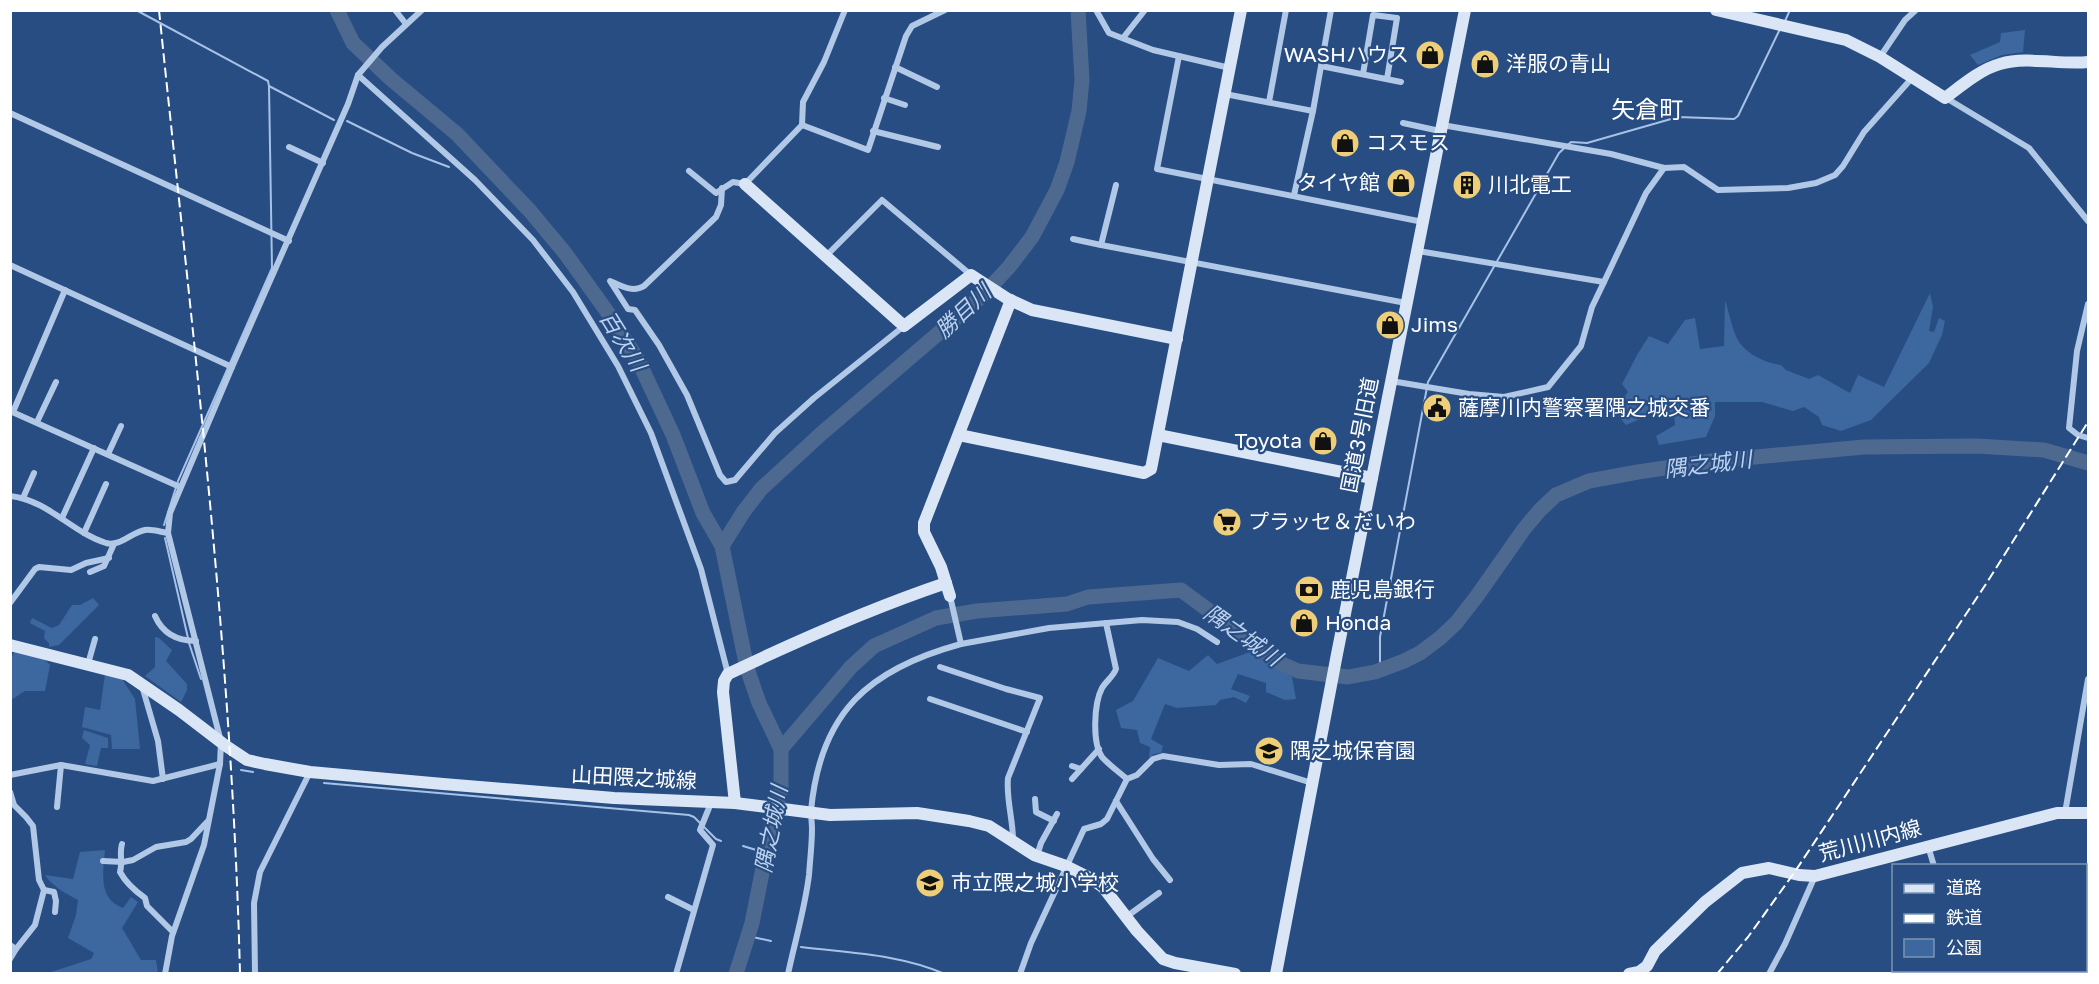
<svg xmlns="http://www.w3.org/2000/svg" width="2099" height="984" font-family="'Golos Text','Noto Sans JP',sans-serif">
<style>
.green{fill:#3d679f}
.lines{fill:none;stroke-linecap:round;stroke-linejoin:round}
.stream{stroke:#a6c2e7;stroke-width:2}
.river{stroke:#4e698f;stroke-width:15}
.street{stroke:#b1c8e6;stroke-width:6}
.secondary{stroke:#dae6f6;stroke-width:12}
.rail{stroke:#fff;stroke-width:2;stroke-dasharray:10 4.5;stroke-linecap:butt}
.labels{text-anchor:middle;stroke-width:4.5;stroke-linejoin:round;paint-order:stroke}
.poi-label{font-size:21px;fill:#fff;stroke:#284d82;text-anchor:start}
.street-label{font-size:21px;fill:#fff;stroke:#284d82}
.water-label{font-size:22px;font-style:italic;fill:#bcd2ee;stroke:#284d82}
.quarter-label{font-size:24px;fill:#fff;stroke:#284d82}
</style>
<rect width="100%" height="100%" fill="#284d82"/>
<!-- green -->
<g class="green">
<path d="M2025,30L2023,52L2002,55L1978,65L1970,55L2000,42L2001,33Z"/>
<path d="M1930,293L1933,307L1929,331L1934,332L1939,318L1945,321L1942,335L1929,363L1871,420L1841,431L1822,425L1819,417L1804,407L1793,411L1762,402H1715V416L1706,437L1659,445L1656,436L1675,425L1674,413H1655L1626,425L1617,415L1618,404L1628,392L1622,384L1637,355L1649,336L1668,344L1685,320L1695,318L1700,349L1724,346L1725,300C1729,312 1733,333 1739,342C1748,355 1766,363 1781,365L1786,370L1809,379L1818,375L1850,393L1858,375L1884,387Z"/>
<path d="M93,598L99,605L59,645L49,647V643L44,638L45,631L30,623L32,618L52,628L59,625L72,605H80Z"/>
<path d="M155,637L159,638L172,650L166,661L187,684V690L181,702L145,676L155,667Z"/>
<path d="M16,649L42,657L50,665L45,691H25L11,700L10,660Z"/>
<path d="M1250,652L1292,677L1296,699L1285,700L1266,692V683L1238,674L1231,689L1250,696L1246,703L1234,697L1220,700L1216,705L1177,708L1165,704L1151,739L1163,746L1161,753L1154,754L1149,758L1150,747L1140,743L1137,730L1121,728L1116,710L1133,701L1158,658L1189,671L1208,655L1217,664Z"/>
<path d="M105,674L122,679L135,699L140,749H112L111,735L82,727L85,707L100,710Z"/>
<path d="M84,730L108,738V748H101L97,766L85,764L90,745L82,738Z"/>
<path d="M105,850C103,872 98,899 123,908L131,897L138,902L122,928L141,960H156L158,973H48L91,959L94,953L68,938L76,915L78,900C65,893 53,887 45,875L73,879L80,852Z"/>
</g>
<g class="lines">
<!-- stream -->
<g class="stream">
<path d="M136,10L268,81L269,86L272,268L178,481L164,525"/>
<path d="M1785,21L1790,10"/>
<path d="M269,86L334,120"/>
<path d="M347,121L412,153L449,167"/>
<path d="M165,538L188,638"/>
<path d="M189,643L201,679"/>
<path d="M1380,670V637L1428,382L1559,153L1571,142L1587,143L1678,117L1734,119L1738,116L1780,29"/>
<path d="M241,770L253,772"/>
<path d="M324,783L689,815L694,817L716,839L721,841"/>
<path d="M743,846L766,853"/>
<path d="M748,936L771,941"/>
<path d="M801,947C850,953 899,954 945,974"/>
</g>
<!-- river -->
<g class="river">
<path d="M337,10L353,43L391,79L457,134L530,211L565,253L608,313L638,360L673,435L703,513L722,546L747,668L759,703L781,749"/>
<path d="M722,546L744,511L761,489L822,433L982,296L1009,267L1032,237L1057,190L1067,162L1079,111L1082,80L1078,10"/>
<path d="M736,974L752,923L770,833L781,789V749L851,667L874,646L936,618L977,611L1067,604L1088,597L1181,590L1280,663L1298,671L1348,677L1375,672L1404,661L1420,653L1440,638L1456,623L1477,596L1524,529L1540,510L1556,495L1589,481L1638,472L1712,461L1864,447L1977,446L2044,450L2088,463"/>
</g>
<!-- street -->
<g class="street">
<path d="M395,10L406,24"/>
<path d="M1096,10L1109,33L1153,50L1230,68"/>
<path d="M1123,38L1145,10"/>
<path d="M1179,56L1157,169L1423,222"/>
<path d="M1880,57L1905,20L1916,10"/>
<path d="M1321,66L1401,82"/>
<path d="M895,67L937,87"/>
<path d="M1363,74L1373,15L1397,18L1387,79"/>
<path d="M358,75L475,180L533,240L573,292L618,366L651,433L701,569L728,674"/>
<path d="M1225,94L1313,111"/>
<path d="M884,98L905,105"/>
<path d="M1946,98L2029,148L2088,221"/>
<path d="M1269,102L1286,10"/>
<path d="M10,113L289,241"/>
<path d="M1403,123L1440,131"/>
<path d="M802,125L868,150L906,36L912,26L945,10"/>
<path d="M1442,125L1611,154L1664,168L1684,167L1718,190L1788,188L1816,183L1835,175L1843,166L1864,132L1912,78"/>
<path d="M873,131L938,147"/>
<path d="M289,147L323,163"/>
<path d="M689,171L716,193L733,182L745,184L802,125L803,102L824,62L845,10"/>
<path d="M1116,185L1101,245L1406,303"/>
<path d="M722,188L721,205L716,217L644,286C633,293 621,286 610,281L628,309L635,310L659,345L687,395L720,475L726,482L735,480L775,433L814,398L904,326"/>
<path d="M1294,195L1313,111L1331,10"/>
<path d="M1073,239L1101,245"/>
<path d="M1418,251L1604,282"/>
<path d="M826,256L882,200L971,275"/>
<path d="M10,265L232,367"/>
<path d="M2088,304L2077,351L2069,428L2078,435L2088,438"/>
<path d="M1391,381L1469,394L1504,397L1548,387L1581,346L1592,307L1604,282L1646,193L1664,168"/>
<path d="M10,411L180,487"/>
<path d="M13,412L65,290"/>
<path d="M37,422L56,382"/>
<path d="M108,454L121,426"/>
<path d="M10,496C48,500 71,532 106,543C120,547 132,532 145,530C152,529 161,532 168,533"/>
<path d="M23,498L34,473"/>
<path d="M62,518L94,448"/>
<path d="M84,533L106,484"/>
<path d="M90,572L104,566L114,544"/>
<path d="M10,603L35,569L39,567L71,570L86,563L109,558"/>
<path d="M155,616C163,634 177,641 196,641"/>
<path d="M1106,623L1116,669C1113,677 1106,681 1102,688C1094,703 1092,743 1102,757C1109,765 1119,772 1127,779"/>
<path d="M961,644L1049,628L1142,620L1178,622L1197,629L1217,642"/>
<path d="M88,664L95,639"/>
<path d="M940,667L1006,689L1040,698L1008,778C1006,799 1013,819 1013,840"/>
<path d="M142,686L158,741L163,779"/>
<path d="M930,699L1027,732"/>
<path d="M1072,766L1081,769"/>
<path d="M10,775L61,765L153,781L220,764"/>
<path d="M1072,779L1099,749"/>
<path d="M10,792L14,805L26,817L33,826L39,880L44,890L35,925L16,949"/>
<path d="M1035,799L1036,812L1054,821"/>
<path d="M1116,801L1153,859L1170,880"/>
<path d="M57,807L61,765"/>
<path d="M2065,813L2088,679"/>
<path d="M122,844C119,854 123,861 120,872C126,883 135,891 145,898L147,906L173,932"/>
<path d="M1928,846L1934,866"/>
<path d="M1037,856L1041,843L1057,814"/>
<path d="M103,861L123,862L133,860L156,847L186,842L191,839L207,822"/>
<path d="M44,890L54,892L56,901L55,912"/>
<path d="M668,897L694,910"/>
<path d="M1126,917L1159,893"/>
<path d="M10,945L16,949L10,959"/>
<path d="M165,974L172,936L204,845L220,764L221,742L168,533L170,513L232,367L348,104L358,75L382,47L422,10"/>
<path d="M255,974L254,903L260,872L310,772"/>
<path d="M676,974L713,845L700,830L711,803"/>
<path d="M788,974C795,941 805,908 809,875C810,860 812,844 812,829C812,823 811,817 811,811C820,712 869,669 961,644L950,596"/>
<path d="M1020,974L1031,943L1084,829L1101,824L1107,819L1127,779L1137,775L1153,759L1163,756L1219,765L1251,764L1312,783"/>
<path d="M1769,974L1785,944L1815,876"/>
<path d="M1960,974V970"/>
</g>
<!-- secondary -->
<g class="secondary">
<path d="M1716,10L1846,40L1880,57L1945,98C1961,86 1981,69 2000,64C2028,56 2060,65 2088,62"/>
<path d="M745,184L904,326L971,275L1008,299L1032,310L1177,339"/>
<path d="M959,435L1144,473L1151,469L1241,10"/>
<path d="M1158,435L1372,478"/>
<path d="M950,596L941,567L924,532V523L1011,300"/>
<path d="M10,645L128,675L179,710L226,746L247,760L265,764L310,772L443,784L614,798L735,803L830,815L917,813L969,821L989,826L1034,855L1066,866L1090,878L1103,887L1137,931L1163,959L1175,963L1235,974"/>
<path d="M735,803L723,692L724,681L728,674C799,640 872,608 946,583"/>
<path d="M1276,974L1337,654L1465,10"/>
<path d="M1629,974L1639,972L1647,966L1655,951L1705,902L1742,873L1769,868L1799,875L1815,876L2057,813H2088"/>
</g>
<!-- rail -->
<g class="rail">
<path d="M159,10C192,331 232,651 240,974"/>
<path d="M1717,974L1748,937L1794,873L1986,584L2088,422"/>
</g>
</g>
<!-- icons -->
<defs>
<g id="shop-disc" transform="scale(1.5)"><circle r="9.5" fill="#eece78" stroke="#284d82"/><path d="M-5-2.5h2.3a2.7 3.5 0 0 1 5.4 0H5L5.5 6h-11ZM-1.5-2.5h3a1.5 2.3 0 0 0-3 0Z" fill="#111"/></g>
<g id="building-disc" transform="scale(1.5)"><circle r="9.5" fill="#eece78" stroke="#284d82"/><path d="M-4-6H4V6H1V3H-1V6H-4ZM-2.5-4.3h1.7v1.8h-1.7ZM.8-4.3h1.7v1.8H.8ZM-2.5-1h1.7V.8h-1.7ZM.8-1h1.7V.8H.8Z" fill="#111"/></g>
<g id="civic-disc" transform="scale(1.5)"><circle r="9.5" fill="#eece78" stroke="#284d82"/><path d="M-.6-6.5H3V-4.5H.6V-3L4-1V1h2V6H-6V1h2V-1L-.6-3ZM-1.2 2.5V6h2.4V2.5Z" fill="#111"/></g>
<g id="supermarket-disc" transform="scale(1.5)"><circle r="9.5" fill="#eece78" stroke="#284d82"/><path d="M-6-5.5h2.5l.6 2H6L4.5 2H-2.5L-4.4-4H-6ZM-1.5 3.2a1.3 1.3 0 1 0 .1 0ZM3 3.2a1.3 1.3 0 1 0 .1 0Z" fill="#111"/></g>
<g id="bank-disc" transform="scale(1.5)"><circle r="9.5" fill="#eece78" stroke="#284d82"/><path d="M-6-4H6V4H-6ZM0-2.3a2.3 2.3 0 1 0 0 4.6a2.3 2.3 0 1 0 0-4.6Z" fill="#111"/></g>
<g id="school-disc" transform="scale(1.5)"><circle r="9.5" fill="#eece78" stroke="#284d82"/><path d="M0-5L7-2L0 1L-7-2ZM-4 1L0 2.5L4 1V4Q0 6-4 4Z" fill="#111"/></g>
</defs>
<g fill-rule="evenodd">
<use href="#shop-disc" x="1430" y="55"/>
<use href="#shop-disc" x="1485" y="64"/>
<use href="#shop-disc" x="1345" y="143"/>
<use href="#shop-disc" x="1401" y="183"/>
<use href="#building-disc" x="1467" y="185"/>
<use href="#shop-disc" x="1390" y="325"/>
<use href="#civic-disc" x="1437" y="408"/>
<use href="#shop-disc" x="1323" y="441"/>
<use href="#supermarket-disc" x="1227" y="522"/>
<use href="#bank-disc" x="1309" y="590"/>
<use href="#shop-disc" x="1304" y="623"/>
<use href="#school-disc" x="1269" y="751"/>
<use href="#school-disc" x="930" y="883"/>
</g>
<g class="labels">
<!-- poi labels -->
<g class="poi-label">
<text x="1409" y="62" text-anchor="end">WASHハウス</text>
<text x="1506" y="71">洋服の青山</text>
<text x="1366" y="150">コスモス</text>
<text x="1380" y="190" text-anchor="end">タイヤ館</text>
<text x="1488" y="192">川北電工</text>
<text x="1411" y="332">Jims</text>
<text x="1458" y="415">薩摩川内警察署隅之城交番</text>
<text x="1302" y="448" text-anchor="end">Toyota</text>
<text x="1248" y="529">プラッセ＆だいわ</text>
<text x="1330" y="597">鹿児島銀行</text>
<text x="1325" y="630">Honda</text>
<text x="1290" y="758">隅之城保育園</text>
<text x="951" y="890">市立隈之城小学校</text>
</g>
<!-- street labels -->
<g class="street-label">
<text transform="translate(1360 435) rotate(-79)" y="7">国道3号旧道</text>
<text transform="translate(634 778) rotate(3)" y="7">山田隈之城線</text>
<text transform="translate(1870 841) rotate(-15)" y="7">荒川川内線</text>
</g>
<!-- water labels -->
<g class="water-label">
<text transform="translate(963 311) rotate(-43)" y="8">勝目川</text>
<text transform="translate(623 341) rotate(58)" y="8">百次川</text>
<text transform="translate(1708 464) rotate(-7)" y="8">隅之城川</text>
<text transform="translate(1243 635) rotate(35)" y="8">隅之城川</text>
<text transform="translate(771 829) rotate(-79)" y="8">隅之城川</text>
</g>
<!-- quarter labels -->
<g class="quarter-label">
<text x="1647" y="118">矢倉町</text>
</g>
</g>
<!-- border -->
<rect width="2099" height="984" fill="none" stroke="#ffffff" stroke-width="24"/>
<!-- legend -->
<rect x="1892" y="864" width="195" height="108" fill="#284d82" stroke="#7e94b4" stroke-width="1.5"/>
<rect x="1904" y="884" width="30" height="9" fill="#dae6f6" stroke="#7e94b4" stroke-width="1.5"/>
<text x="1946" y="894" font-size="18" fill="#ffffff">道路</text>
<rect x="1904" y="914" width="30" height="9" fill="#ffffff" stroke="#7e94b4" stroke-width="1.5"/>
<text x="1946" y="924" font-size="18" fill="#ffffff">鉄道</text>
<rect x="1904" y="939" width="30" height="18" fill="#3d679f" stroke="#7e94b4" stroke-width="1.5"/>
<text x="1946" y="954" font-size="18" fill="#ffffff">公園</text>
</svg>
